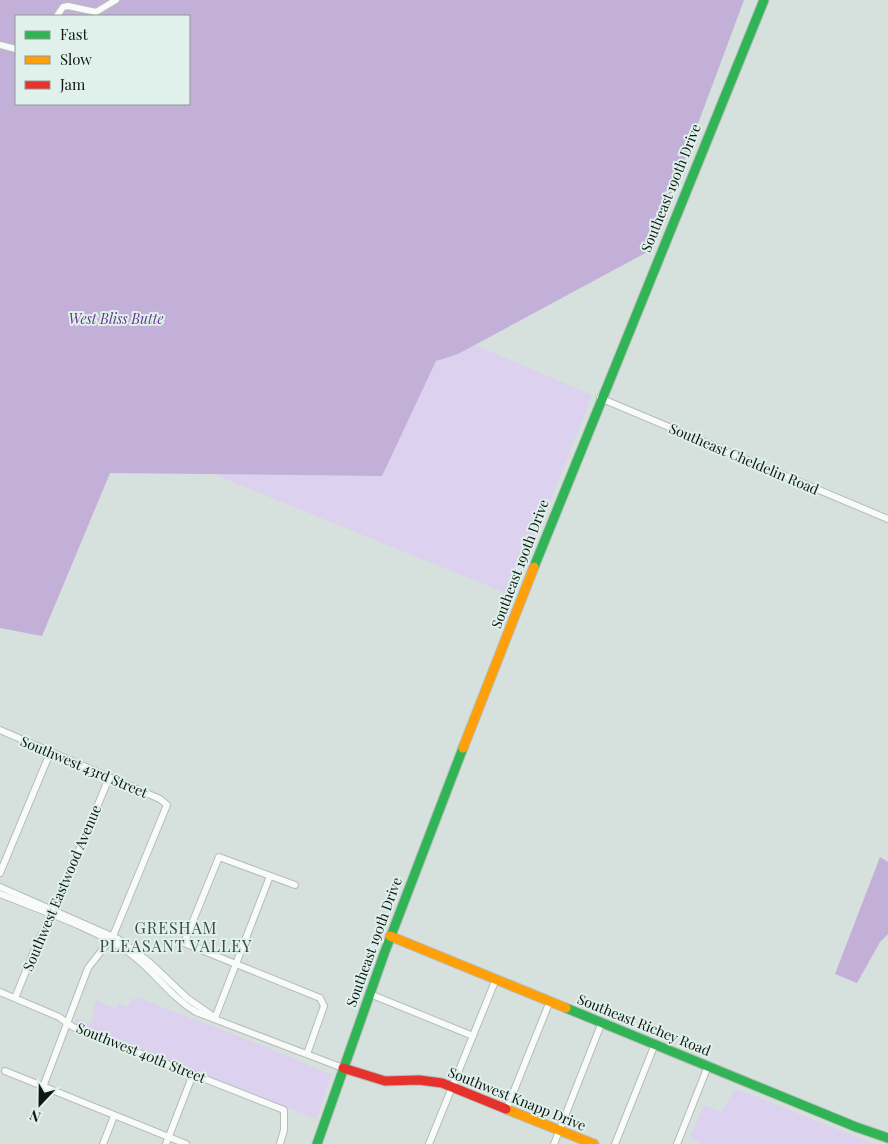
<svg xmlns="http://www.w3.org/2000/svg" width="888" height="1144" font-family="'Playfair Display',serif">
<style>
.green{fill:#dcd1ee}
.forest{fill:#c2b0d9;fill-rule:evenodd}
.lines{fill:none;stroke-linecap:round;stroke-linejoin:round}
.street-casing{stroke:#b5bdba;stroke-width:8}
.fast-casing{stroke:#b5bdba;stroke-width:11}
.slow-casing{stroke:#b5bdba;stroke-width:11}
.jam-casing{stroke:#b5bdba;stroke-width:11}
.street{stroke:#f9fafa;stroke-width:6}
.fast{stroke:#30b455;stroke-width:9}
.slow{stroke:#ff9f0a;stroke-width:9}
.jam{stroke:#e5322d;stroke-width:9}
.labels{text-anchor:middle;stroke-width:4;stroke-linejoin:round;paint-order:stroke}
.street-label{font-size:14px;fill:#0f1613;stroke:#dff1ea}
.park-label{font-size:14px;font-style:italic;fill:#693691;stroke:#dff1ea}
.quarter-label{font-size:16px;letter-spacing:1px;fill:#3a4943;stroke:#dff1ea}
</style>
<rect width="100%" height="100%" fill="#d6e0dc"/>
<!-- green -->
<g class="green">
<path d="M0,142L592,395L513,596L117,435Z"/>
<path d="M139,998L271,1049L331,1075L317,1119L74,1025L77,1019L91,1024L95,1013L92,1011L96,1000L116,1009L118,1003L127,1007L132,999Z"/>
<path d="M735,1089L752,1095L874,1144H702L690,1138L704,1105L721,1112Z"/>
</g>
<!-- forest -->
<g class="forest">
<path d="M0,0H744L651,250L458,354L436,361L382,476L110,473L42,636L0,628ZM16,16H189V104H16Z"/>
<path d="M880,857L888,862V934L880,942L857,983L835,974Z"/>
</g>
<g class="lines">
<!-- street casing -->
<g class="street-casing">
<g id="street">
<path d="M57,16L63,7L68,6L96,12L116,0"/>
<path d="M0,45L16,49"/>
<path d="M600,398L888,519"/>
<path d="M0,730L160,799L167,805L113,936L88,968L43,1087"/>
<path d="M0,873L50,753"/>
<path d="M295,885L219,857L184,943L320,998L324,1006L307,1054"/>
<path d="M0,887L118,939L149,962L187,998L214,1017"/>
<path d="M0,894C42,911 89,926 127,951C153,969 169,996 196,1012L343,1068"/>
<path d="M0,992L59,1017L73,1027L284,1110V1130L280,1144"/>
<path d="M370,994L473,1036"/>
<path d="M15,998L39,939L50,920L109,778"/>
<path d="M215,1018L270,876"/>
<path d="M5,1071L186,1144"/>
<path d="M507,1108L550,1001"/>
<path d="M103,1144L114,1116"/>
<path d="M166,1144L193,1074"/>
<path d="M429,1144L496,979"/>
<path d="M554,1144L602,1022"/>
<path d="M615,1144L655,1044"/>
<path d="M677,1144L708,1066"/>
</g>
</g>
<!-- fast casing -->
<g class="fast-casing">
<g id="fast">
<path d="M534,567L764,0"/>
<path d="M566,1008L856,1127L888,1138"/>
<path d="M317,1144L384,954L463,748"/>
</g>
</g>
<!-- slow casing -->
<g class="slow-casing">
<g id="slow">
<path d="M463,748L534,567"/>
<path d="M390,936L566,1008"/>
<path d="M506,1109L594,1144"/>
</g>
</g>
<!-- jam casing -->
<g class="jam-casing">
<path id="jam" d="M343,1068L385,1081L419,1080L442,1083L506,1109"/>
</g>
<!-- street -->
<use href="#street" class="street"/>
<!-- fast -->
<use href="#fast" class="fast"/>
<!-- slow -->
<use href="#slow" class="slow"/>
<!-- jam -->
<use href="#jam" class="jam"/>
</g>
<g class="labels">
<!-- street labels -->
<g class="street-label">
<text transform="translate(671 188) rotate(-68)" y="5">Southeast 190th Drive</text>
<text transform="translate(744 459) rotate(23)" y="5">Southeast Cheldelin Road</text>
<text transform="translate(520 564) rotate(-69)" y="5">Southeast 190th Drive</text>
<text transform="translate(84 767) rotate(23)" y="5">Southwest 43rd Street</text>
<text transform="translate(62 888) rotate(-67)" y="5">Southwest Eastwood Avenue</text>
<text transform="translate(374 942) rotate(-70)" y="5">Southeast 190th Drive</text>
<text transform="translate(644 1025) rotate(22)" y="5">Southeast Richey Road</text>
<text transform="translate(141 1053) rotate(22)" y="5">Southwest 40th Street</text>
<text transform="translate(517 1099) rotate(22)" y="5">Southwest Knapp Drive</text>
</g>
<!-- park labels -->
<g class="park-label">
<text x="116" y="324">West Bliss Butte</text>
</g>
<!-- quarter labels -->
<g class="quarter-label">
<text x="176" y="934">GRESHAM<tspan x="176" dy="18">PLEASANT VALLEY</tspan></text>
</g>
</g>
<!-- legend -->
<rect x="15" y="15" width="175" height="90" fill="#dff1ea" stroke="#8c9994"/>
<rect x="25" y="31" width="25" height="8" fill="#30b455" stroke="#8c9994"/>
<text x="60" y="40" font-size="15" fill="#0f1613">Fast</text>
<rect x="25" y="56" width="25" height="8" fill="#ff9f0a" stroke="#8c9994"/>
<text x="60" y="65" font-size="15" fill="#0f1613">Slow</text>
<rect x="25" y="81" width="25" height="8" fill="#e5322d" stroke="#8c9994"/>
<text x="60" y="90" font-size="15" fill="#0f1613">Jam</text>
<!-- north arrow -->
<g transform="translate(40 1104) rotate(202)" stroke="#dff1ea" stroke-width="4" paint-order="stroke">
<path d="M0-4L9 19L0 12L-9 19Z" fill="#0f1613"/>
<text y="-8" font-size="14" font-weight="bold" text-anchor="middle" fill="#0f1613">N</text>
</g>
</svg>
